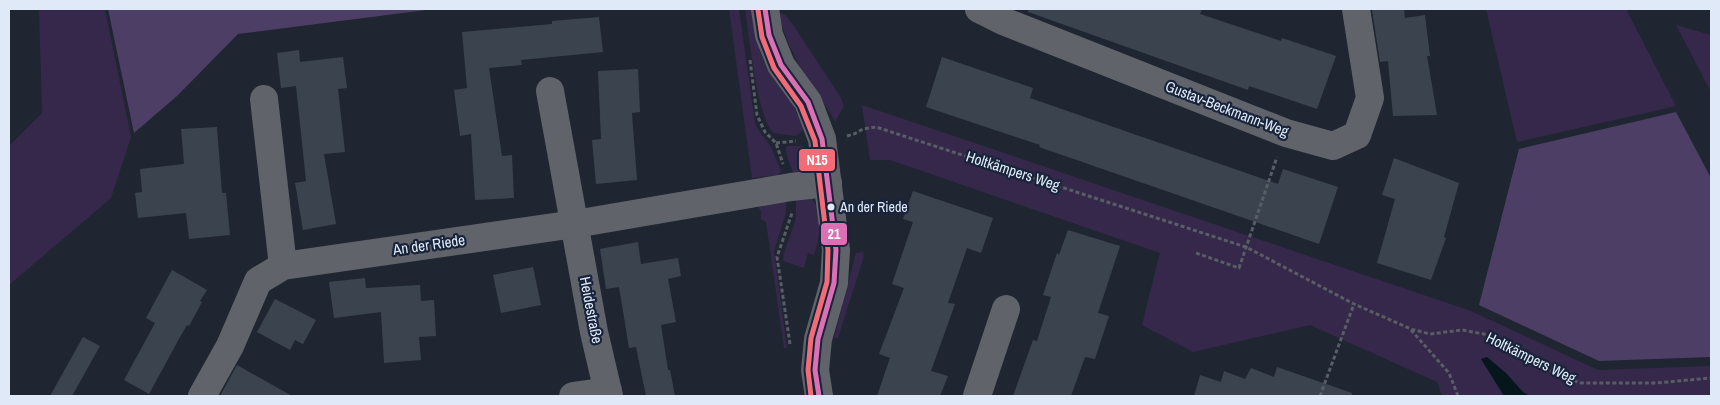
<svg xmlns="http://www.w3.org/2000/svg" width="1720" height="405" font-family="'Archivo Narrow',sans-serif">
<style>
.green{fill:#35284b}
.forest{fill:#4d3e65}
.water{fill:#05171c}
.building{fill:#3b444e}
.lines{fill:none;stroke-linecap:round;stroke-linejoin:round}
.path{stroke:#595d65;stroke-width:3;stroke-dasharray:4 2.5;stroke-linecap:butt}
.minor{stroke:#61636b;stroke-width:28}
.bus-1-casing{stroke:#17243a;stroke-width:9}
.bus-2-casing{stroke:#17243a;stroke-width:9}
.bus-1{stroke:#dc70b4;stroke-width:5}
.bus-2{stroke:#f46b78;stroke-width:5}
.bus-dot{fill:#e0e9f8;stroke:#17243a;stroke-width:2}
.labels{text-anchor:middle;stroke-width:4.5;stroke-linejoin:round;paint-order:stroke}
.bus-label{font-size:14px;fill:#e0e9f8;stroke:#17243a;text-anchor:start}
.street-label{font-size:15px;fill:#e0e9f8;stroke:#17243a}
.line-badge{stroke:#17243a;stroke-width:2}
.badge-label{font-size:14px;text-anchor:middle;font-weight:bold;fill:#fff}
</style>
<rect width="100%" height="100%" fill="#1f2632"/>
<!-- green -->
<g class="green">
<path d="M39,9H105L131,137L111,198L9,285V146L42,113Z"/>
<path d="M729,9H739L755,123L759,131L771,147L781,171L778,175L752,178Z"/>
<path d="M745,9H752L760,52L765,64L791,101L804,129L796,136L773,133C757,116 749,35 745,9Z"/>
<path d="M1486,9H1626L1676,106L1517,142Z"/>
<path d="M777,11L785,15L794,26L841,98L844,106L835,122C829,109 821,100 813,89C797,63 786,41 777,11Z"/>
<path d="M1676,25L1711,35V92Z"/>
<path d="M862,105L1471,311L1598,370L1711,366V396H1442L1437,382L1310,325L1193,352L1142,325L1160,253L890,160H870Z"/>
<path d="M789,146H803L807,148C812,162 807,171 794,176C792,167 785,156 786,147Z"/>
<path d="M796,195C802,195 808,195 812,199C823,212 820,240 814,255L808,253L804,268L783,261L784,253L796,219Z"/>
<path d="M780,199L786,203V213L774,251L787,348H784L766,222L761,219V211L755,203Z"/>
<path d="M863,252L864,256L838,338H834L856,253Z"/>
</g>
<!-- forest -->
<g class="forest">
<path d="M108,9H434L238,34L177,96L134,133Z"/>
<path d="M1676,112L1711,178V357L1599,361L1479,305L1519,149Z"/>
</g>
<!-- water -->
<path class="water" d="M1487,357L1506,373L1523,392L1530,396H1504L1481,359Z"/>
<!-- building -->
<g class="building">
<path d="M1029,9H1202L1200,14L1281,41L1282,38L1336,56L1317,109L1249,86L1248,90L1028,12Z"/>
<path d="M1381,9H1404L1405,18L1425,15L1430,56H1427L1437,115L1393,116L1388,61L1380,62L1372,10Z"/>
<path d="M599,17L603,52L521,60L522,65L489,68L502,156L512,155L514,198L475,200L471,134L460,136L454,90L467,88L462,32L552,24V21Z"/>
<path d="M299,50L300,62L343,57L347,88L338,89L345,152L324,154L336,224L303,230L295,183L306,181L296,86L281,88L277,53Z"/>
<path d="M942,57L1033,88L1030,98L1278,184L1283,169L1338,187L1319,244L1039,147L1040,145L926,107Z"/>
<path d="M638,69L640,112L632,113L637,180L596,184L592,140L601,139L598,71Z"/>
<path d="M217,127L222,193H226L230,235L189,239L186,213L138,218L135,193L142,192L140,169L184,164L181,129Z"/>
<path d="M1394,158L1459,183L1444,237L1446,238L1431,280L1377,263L1395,199L1382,195Z"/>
<path d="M913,191L993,218L981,253L967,248L948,303L955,304L931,371L948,376L940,396H877L890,358L879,354L904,288L892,284L913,222L903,219Z"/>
<path d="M1068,230L1120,246L1098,313L1109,316L1095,359L1085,357L1071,396H1013L1033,340L1037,341L1051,297L1043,295L1057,253L1059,255Z"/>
<path d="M638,242L641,264L678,258L681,276L668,279L676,322L661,325L668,370H670L675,396H646L636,347L629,348L619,287L606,289L600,249Z"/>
<path d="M533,267L541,305L501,313L493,275Z"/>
<path d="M172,270L207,290L200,301L202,302L189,326L187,325L180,337L149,394L124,380L155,323L146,318Z"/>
<path d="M365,278L366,288L420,285L421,301L434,300L436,336L419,337L421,360L384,363L381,312L334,318L329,282Z"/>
<path d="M275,299L316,320L303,344L295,340L290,350L257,332Z"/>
<path d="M83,337L100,346L72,396H50Z"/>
<path d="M237,365L292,396H220Z"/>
<path d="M1277,367L1352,393V396H1194L1200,375L1221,382L1224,371L1245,379L1251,368L1274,377Z"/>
</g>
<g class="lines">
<!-- path -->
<g class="path">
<path d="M750,60L757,115L765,132L776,143L783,164"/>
<path d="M847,136L854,134L863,129L876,127L1246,247L1354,304L1411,329L1430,334L1462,330L1484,334L1502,341L1526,354L1559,376L1581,383H1656L1711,378"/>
<path d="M776,143L796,141"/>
<path d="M1196,253L1239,268L1277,157"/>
<path d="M1411,330L1449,373L1458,396"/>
<path d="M790,344L777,257L792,213"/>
<path d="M1320,396L1354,304"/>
</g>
<!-- minor -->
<g class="minor">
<path d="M765,9L769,35L781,65L808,102L822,139L836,250L834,283L818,339L815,370L819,396"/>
<path d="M979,9L1003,21L1286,133L1333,146L1357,135L1370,98L1356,9"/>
<path d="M550,91L594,332L609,396"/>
<path d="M264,99L283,266"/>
<path d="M202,396L230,346L258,281L283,266L575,224L791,187L828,183"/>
<path d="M573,396L608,391"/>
<path d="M977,396L1006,309"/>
</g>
<!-- bus-1 casing -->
<g class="bus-1-casing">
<path id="bus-1" d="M765,9L769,35L781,65L808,102L822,139L836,250L834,283L818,339L815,370L819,396"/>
</g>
<!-- bus-2 casing -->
<g class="bus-2-casing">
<path id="bus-2" d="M758,10L762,37L774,68L801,106L815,141L828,250L827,282L811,338L808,370L811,396"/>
</g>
<!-- bus-1 -->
<use href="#bus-1" class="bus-1"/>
<!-- bus-2 -->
<use href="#bus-2" class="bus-2"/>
</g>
<!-- markers -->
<circle class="bus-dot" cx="831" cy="207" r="4.5"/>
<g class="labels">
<!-- bus labels -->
<g class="bus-label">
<text x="840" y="212">An der Riede</text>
</g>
<!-- street labels -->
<g class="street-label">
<text transform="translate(1227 109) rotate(21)" y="5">Gustav-Beckmann-Weg</text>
<text transform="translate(1013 171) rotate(18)" y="5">Holtkämpers Weg</text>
<text transform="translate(429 245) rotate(-8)" y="5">An der Riede</text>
<text transform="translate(591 310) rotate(79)" y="5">Heidestraße</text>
<text transform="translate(1531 358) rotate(26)" y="5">Holtkämpers Weg</text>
</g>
</g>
<g class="line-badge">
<rect x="798" y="148" width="38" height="24" rx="5" fill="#f46b78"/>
<rect x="820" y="222" width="28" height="24" rx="5" fill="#dc70b4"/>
</g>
<g class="badge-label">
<text x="817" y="165">N15</text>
<text x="834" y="239">21</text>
</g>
<!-- border -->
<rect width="1720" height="405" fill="none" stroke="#e0e9f8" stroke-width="20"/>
</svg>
